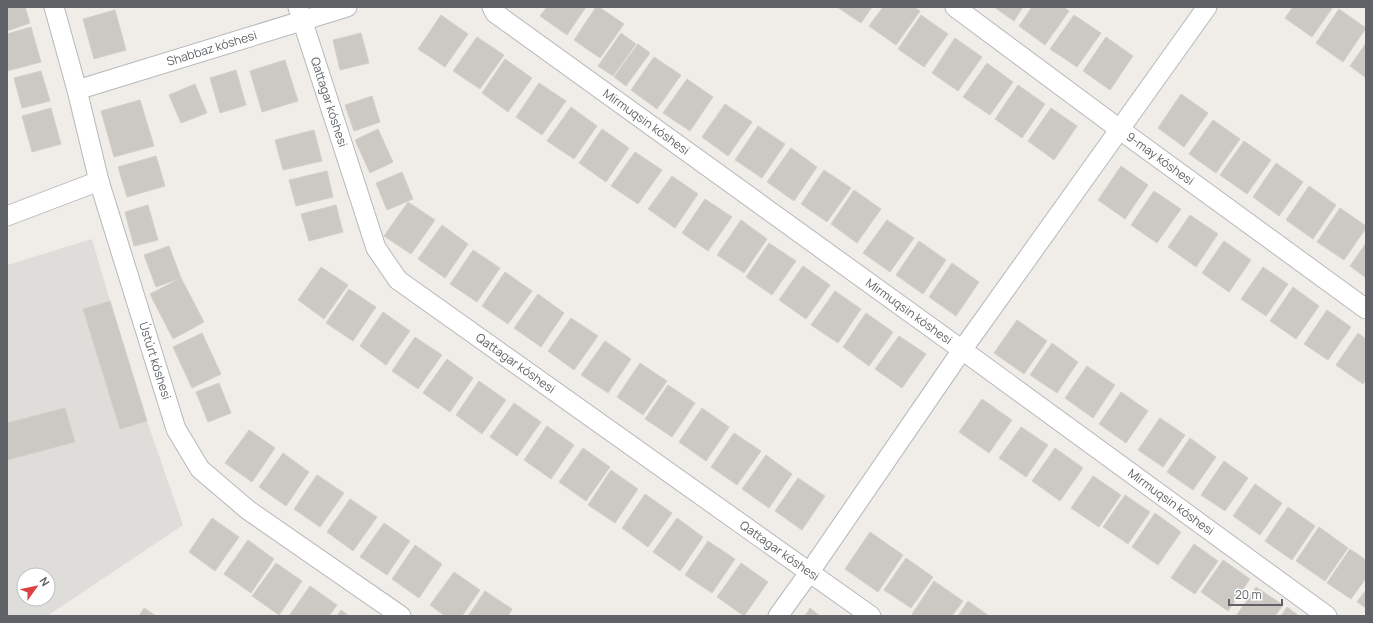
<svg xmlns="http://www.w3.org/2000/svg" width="1373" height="623" font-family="Manrope,sans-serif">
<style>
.industrial{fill:#dfddda;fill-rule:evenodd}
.building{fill:#ccc8c4;stroke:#d4cfc7}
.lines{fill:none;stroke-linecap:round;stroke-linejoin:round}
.minor-casing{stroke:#b5b8bb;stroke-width:21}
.minor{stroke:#fff;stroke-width:19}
.labels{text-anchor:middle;stroke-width:3.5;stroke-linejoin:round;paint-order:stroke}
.street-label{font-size:12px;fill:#5f6367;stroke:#fff}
</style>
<rect width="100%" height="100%" fill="#f0ede8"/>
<!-- industrial -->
<path class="industrial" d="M92,239L110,301L84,309L120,429L147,421L183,525L47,616H7V265ZM24,575H48V599H24Z"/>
<!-- building -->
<g class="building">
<path d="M7,7H25L30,23L7,31Z"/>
<path d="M547,7H586L567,35L540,16Z"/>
<path d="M596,7H599L624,24L600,58L574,40Z"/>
<path d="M837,7H872L861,23Z"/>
<path d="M883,7H914L920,11L896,45L869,26Z"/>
<path d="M994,7H1023L1014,21Z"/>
<path d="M1032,7H1063L1069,11L1045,45L1019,26Z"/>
<path d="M1293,7H1333L1312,37L1285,18Z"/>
<path d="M1339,9L1366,28L1343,62L1316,43Z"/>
<path d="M115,10L126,50L94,59L83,19Z"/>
<path d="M441,15L468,34L445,67L418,49Z"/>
<path d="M921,15L948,34L924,67L898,49Z"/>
<path d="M1074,15L1101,33L1077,67L1050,49Z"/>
<path d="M31,27L41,62L7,71V34Z"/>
<path d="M361,33L369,63L340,70L333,40Z"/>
<path d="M621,33L636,44L613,76L598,66Z"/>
<path d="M477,37L504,55L480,89L453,71Z"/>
<path d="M1106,37L1133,56L1110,90L1083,71Z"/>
<path d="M955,38L982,57L958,91L932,73Z"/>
<path d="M1366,43V78L1350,66Z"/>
<path d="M638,44L650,53L626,86L614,77Z"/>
<path d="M654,57L681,75L657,109L631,90Z"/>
<path d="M505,59L532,78L508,112L482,93Z"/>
<path d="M285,60L298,101L262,112L250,71Z"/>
<path d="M987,63L1013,82L990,115L963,97Z"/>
<path d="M236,70L246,105L220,113L210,78Z"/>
<path d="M41,71L50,101L22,108L14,78Z"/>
<path d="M687,79L713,97L690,131L663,113Z"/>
<path d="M539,83L566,101L542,135L516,117Z"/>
<path d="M195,84L207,113L181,123L169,95Z"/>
<path d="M1018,85L1045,104L1022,138L995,119Z"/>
<path d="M1181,94L1208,113L1184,147L1158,128Z"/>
<path d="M372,96L380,122L354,131L345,105Z"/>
<path d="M140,100L154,146L114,157L101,111Z"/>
<path d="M725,104L752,122L728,156L702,137Z"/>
<path d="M571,107L597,126L574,159L547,141Z"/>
<path d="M51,108L61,144L32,152L22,116Z"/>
<path d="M1051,108L1077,126L1054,160L1028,141Z"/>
<path d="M1213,120L1240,139L1216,173L1189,154Z"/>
<path d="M758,126L785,144L762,178L735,160Z"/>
<path d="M378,129L393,162L370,173L355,140Z"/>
<path d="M602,129L629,148L606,182L579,163Z"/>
<path d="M314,130L322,161L283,170L275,140Z"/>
<path d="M1244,141L1271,160L1247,194L1220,175Z"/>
<path d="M791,148L817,167L794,201L767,182Z"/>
<path d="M635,152L662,170L638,204L611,186Z"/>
<path d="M156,156L165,186L127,197L118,167Z"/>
<path d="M1276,163L1303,182L1279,216L1253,197Z"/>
<path d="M1121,166L1148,185L1125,219L1098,200Z"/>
<path d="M824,170L851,188L827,222L801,204Z"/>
<path d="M327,171L333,197L296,206L289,180Z"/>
<path d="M402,172L413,199L387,210L376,183Z"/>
<path d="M672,176L698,194L675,228L648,209Z"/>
<path d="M1309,186L1336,205L1313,239L1286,220Z"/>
<path d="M854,190L881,209L857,243L831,224Z"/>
<path d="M1154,191L1181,209L1157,243L1131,225Z"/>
<path d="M705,199L732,217L708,251L682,233Z"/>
<path d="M408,202L435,220L411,254L384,236Z"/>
<path d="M148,205L158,240L134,246L125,212Z"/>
<path d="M336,205L343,232L309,241L301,214Z"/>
<path d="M1340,208L1366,226V228L1344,260L1317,242Z"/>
<path d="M1190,215L1218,234L1196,267L1168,247Z"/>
<path d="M741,220L767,239L744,273L717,255Z"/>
<path d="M887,220L914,238L890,272L863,253Z"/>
<path d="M442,225L468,244L445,278L418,259Z"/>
<path d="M919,241L946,260L923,294L896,275Z"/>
<path d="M1224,241L1251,260L1229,292L1202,273Z"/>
<path d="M769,243L796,261L772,295L746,277Z"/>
<path d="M1366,243V278L1350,266Z"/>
<path d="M169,246L181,278L156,287L144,255Z"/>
<path d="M473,250L500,268L477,302L450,284Z"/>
<path d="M952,263L979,282L956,316L929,297Z"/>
<path d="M803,266L830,285L806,319L779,300Z"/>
<path d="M321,267L348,285L324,319L298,300Z"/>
<path d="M1263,267L1288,284L1266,316L1241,299Z"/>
<path d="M505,272L532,291L508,324L482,306Z"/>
<path d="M181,278L204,322L173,339L150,294Z"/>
<path d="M1293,287L1319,306L1296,339L1270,321Z"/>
<path d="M349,289L376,307L353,341L326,323Z"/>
<path d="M835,291L861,309L838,343L811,325Z"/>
<path d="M538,294L564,313L541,347L514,328Z"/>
<path d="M110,301L147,421L120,429L83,309Z"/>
<path d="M1327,310L1351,327L1328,360L1304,344Z"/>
<path d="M383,312L410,331L386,365L360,346Z"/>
<path d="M866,313L893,332L869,366L843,347Z"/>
<path d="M571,318L598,336L574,370L548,351Z"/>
<path d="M1017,320L1047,341L1024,374L994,353Z"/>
<path d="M202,333L221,374L192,388L173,347Z"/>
<path d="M1358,333L1366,339V379L1363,384L1336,365Z"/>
<path d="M899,336L926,354L902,388L875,369Z"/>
<path d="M415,337L442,355L418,389L392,371Z"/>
<path d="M605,341L631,359L608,393L581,375Z"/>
<path d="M1052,343L1078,362L1057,393L1030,375Z"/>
<path d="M447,359L473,378L450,412L423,393Z"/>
<path d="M640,363L667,381L643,415L617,397Z"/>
<path d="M1087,366L1115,385L1093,418L1065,398Z"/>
<path d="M479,381L506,400L482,434L456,415Z"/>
<path d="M219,383L231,413L208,422L196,392Z"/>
<path d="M668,385L695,403L672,437L645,419Z"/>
<path d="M1121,392L1148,411L1126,443L1099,424Z"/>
<path d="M982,399L1012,420L989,453L959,432Z"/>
<path d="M514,403L541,422L517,456L490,437Z"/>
<path d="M65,408L75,442L7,460V423Z"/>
<path d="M702,408L729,427L706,461L679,442Z"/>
<path d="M1160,418L1185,435L1163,467L1138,450Z"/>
<path d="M547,426L574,445L551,479L524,460Z"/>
<path d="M1021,427L1048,445L1026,477L999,458Z"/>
<path d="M249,430L275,448L252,482L225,463Z"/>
<path d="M734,433L761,451L737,485L711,467Z"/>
<path d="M1190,438L1216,457L1193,490L1167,472Z"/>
<path d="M583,448L610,467L586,501L559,482Z"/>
<path d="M1055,448L1083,468L1060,501L1032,481Z"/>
<path d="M283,453L309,472L286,506L259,487Z"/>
<path d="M766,455L792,474L769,508L742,489Z"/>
<path d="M1224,461L1248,478L1225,511L1201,495Z"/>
<path d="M611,470L638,489L615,523L588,505Z"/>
<path d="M317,475L344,493L320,527L294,509Z"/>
<path d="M1093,476L1121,495L1099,527L1071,508Z"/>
<path d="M798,478L825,496L802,530L775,511Z"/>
<path d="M1255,484L1282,503L1260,535L1233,516Z"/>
<path d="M645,494L672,513L648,547L622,528Z"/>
<path d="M1125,495L1150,512L1128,544L1103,527Z"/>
<path d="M350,499L377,517L353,551L327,532Z"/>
<path d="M1288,507L1315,526L1292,560L1265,541Z"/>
<path d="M1155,513L1181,532L1158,565L1132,547Z"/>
<path d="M212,518L239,537L215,571L189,552Z"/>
<path d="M677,518L703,537L680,571L653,552Z"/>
<path d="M384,523L410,541L387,575L360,557Z"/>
<path d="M1319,527L1348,548L1325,581L1296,561Z"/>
<path d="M870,532L903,555L878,592L845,569Z"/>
<path d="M248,540L274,559L251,593L224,574Z"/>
<path d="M708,541L735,559L712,593L685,575Z"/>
<path d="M1194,544L1218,561L1195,594L1171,578Z"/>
<path d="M415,545L442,564L419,598L392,579Z"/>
<path d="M1350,549L1366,560V578L1351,599L1327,583Z"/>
<path d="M906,558L933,577L911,608L884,590Z"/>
<path d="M1223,560L1250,579L1228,611L1201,592Z"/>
<path d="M276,563L302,581L279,615L252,596Z"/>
<path d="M741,563L768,582L744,616L717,597Z"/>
<path d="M454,572L480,590L462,616H445L430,605Z"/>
<path d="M934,581L963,601L952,616H915L912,614Z"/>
<path d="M310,586L337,605L329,616H289Z"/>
<path d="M1256,587L1283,605L1275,616H1236Z"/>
<path d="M1366,590V608L1357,602Z"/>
<path d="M485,591L512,609L508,616H468Z"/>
<path d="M968,601L989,616H958Z"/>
<path d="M1287,607L1299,616H1281Z"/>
<path d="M144,608L156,616H139Z"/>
<path d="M810,608L820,616H805Z"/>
<path d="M341,610L349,616H337Z"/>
</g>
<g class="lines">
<!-- minor casing -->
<g class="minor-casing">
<g id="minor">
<path id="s1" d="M54,7L77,90L99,181L176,429L200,469L248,510L401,616"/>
<path id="s2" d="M298,7L376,248L398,280L871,616"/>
<path id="s3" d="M492,7L495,13L976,360L1327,616"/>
<path id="s4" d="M955,7L1130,137L1366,309"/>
<path id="s5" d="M77,90L347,7"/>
<path d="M7,216L99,181"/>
<path d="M778,616L809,573L962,350L1207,7"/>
</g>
</g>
<!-- minor -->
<use href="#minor" class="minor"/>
</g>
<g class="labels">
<!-- street labels -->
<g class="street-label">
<text dy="4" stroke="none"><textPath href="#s5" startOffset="141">Shabbaz kóshesi</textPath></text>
<text dy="4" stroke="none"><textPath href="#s2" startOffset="100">Qattagar kóshesi</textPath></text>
<text dy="4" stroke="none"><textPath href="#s3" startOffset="193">Mirmuqsin kóshesi</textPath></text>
<text dy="4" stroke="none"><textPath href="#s4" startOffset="255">9-may kóshesi</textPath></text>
<text dy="4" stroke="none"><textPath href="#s3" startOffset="517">Mirmuqsin kóshesi</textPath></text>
<text dy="4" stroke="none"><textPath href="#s1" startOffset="368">Ústúrt kóshesi</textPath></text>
<text dy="4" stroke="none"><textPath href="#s2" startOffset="436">Qattagar kóshesi</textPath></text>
<text dy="4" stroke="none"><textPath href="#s3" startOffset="841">Mirmuqsin kóshesi</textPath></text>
<text dy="4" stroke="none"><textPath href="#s2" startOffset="760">Qattagar kóshesi</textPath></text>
</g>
</g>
<!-- border -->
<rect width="1373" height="623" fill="none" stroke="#5f6367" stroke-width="16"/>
<!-- north arrow -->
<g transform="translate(36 587) rotate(57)"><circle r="19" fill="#ffffff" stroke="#bfc1c2"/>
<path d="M0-3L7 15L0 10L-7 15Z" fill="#dc4242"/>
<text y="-6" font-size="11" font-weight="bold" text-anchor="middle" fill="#5f6367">N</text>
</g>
<!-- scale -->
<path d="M1229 599v6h53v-6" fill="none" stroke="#5f6367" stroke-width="2"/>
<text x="1235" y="599" font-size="12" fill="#5f6367" stroke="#ffffff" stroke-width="3" paint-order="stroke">20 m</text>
</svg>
